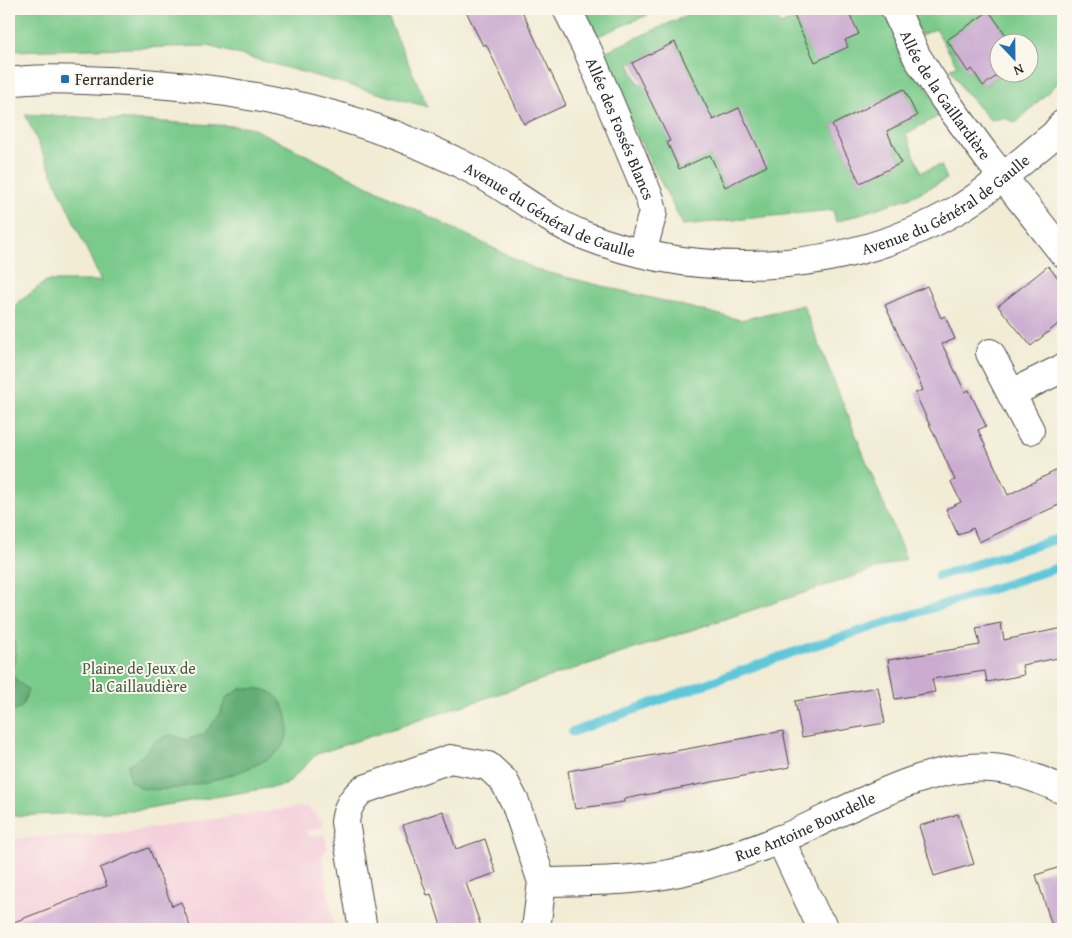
<svg xmlns="http://www.w3.org/2000/svg" width="1072" height="938" font-family="'Gentium Book Plus',serif">
<style>
.built{fill:#f5cfdb}
.green{fill:#7aca8b;stroke:#527a5b;fill-rule:evenodd}
.forest{fill:#63ae77;stroke:#476c51}
.lines{fill:none;stroke-linecap:round;stroke-linejoin:round}
.stream{stroke:#5ec7da;stroke-width:9}
.building{fill:#cbacd0}
.minor-casing{stroke:#494844;stroke-width:30}
.tertiary-casing{stroke:#494844;stroke-width:30}
.minor{stroke:#fff;stroke-width:28}
.tertiary{stroke:#fff;stroke-width:28}
.poi-dot{fill:#1f6fb2;stroke:#fbf7ec;stroke-width:2}
.labels{text-anchor:middle;stroke-width:4;stroke-linejoin:round;paint-order:stroke}
.poi-label{font-size:16px;fill:#2b2b2b;stroke:#fbf7ec;text-anchor:start}
.street-label{font-size:16px;fill:#2b2b2b;stroke:#fbf7ec}
.park-label{font-size:16px;fill:#435b48;stroke:#fbf7ec}
</style>
<rect width="100%" height="100%" fill="#fbf7ec"/>
<filter id="ink" filterUnits="userSpaceOnUse"><feTurbulence type="fractalNoise" baseFrequency=".02" numOctaves="2"/><feDisplacementMap in="SourceGraphic" scale="10" xChannelSelector="R" yChannelSelector="G"/><feConvolveMatrix kernelMatrix="1 2 1 2 8 2 1 2 1" color-interpolation-filters="sRGB"/></filter>
<filter id="wash" filterUnits="userSpaceOnUse"><feTurbulence type="fractalNoise" baseFrequency=".0096" numOctaves="4" result="noise"/><feDisplacementMap in="SourceGraphic" scale="20" xChannelSelector="R" yChannelSelector="G"/><feGaussianBlur stdDeviation="1.12" result="paint"/><feColorMatrix in="noise" values="0 0 0 0 0 0 0 0 0 0 0 0 0 0 0 0 0 1.4 0 .05"/><feComposite in="paint" operator="in"/></filter>
<g filter="url(#wash)">
<rect width="100%" height="100%" fill="#f2ecd5"/>
<!-- built -->
<path class="built" d="M306,806L322,821L323,827L307,831L309,837L324,834L328,848L322,856L334,929H9V839L117,833Z"/>
<!-- green -->
<g class="green">
<path d="M9,9H384L428,107L208,46L9,51Z"/>
<path d="M581,9H612L613,11L617,9H662L593,38Z"/>
<path d="M701,9H773L780,25L795,18L813,55L858,34L847,9H883L942,114L906,134L921,172L941,165L947,179L911,197L836,222L833,210L683,225L623,108L600,54ZM675,42L700,95L642,83L639,85L629,64ZM904,89L917,116L887,131L901,163L860,183L832,125ZM738,108L766,166L725,187L710,155L679,169L667,142Z"/>
<path d="M926,9H1063V78L1016,123L1005,118L990,120L964,91L950,68L957,66L936,29L921,35L911,17ZM989,11L1011,42H1030V72L1002,73L983,86L972,69L968,72Z"/>
<path d="M25,114L250,127L537,270L741,320L803,305L906,559L317,754L286,785L130,811L9,816V310L46,281H101Z"/>
</g>
<!-- forest -->
<g class="forest">
<path d="M9,640L14,642L16,659L11,669L12,676L28,690L22,707L9,712Z"/>
<path d="M242,688C249,689 257,688 265,690C286,695 295,730 282,747C264,771 174,794 146,789C140,789 134,783 129,780L128,765L144,755L155,741L170,735L187,740L204,734L220,714L226,698Z"/>
</g>
<g class="lines">
<!-- stream -->
<g class="stream">
<path d="M938,576L1063,537"/>
<path d="M572,732L788,654L1063,566"/>
</g>
</g>
<g id="blocks">
<!-- building -->
<g class="building">
<path d="M465,9H521L566,105L524,124L486,44L483,46Z"/>
<path d="M791,9H847L859,34L845,40L848,47L815,62Z"/>
<path d="M989,11L1011,42H1000V72H1002L983,86L972,69L968,72L947,40Z"/>
<path d="M675,42L713,120L739,108L767,166L725,187L710,155L679,169L667,142L670,141L632,63Z"/>
<path d="M904,89L917,116L887,131L901,163L860,183L832,125Z"/>
<path d="M1048,266L1063,284V320L1031,346L998,306Z"/>
<path d="M927,286L941,318L945,316L955,339L942,344L965,392L969,390L986,426L978,430L1008,495L1063,467V503L979,542L973,528L958,535L946,509L961,502L951,482L955,480L915,393L923,390L885,305Z"/>
<path d="M1001,623L1004,640L1063,628V657L1022,665L1024,675L987,682L985,671L932,679L935,692L895,699L888,660L980,645L976,628Z"/>
<path d="M878,687L885,723L802,737L795,701Z"/>
<path d="M783,731L790,767L624,799V802L575,809L568,771Z"/>
<path d="M443,811L456,849L485,839L496,873L466,883L482,929H442L431,894L427,895L403,825Z"/>
<path d="M958,814L974,864L934,876L919,826Z"/>
<path d="M149,848L172,906L181,902L191,929H9V924L107,886L100,868Z"/>
<path d="M1063,866V929H1053L1036,875Z"/>
</g>
</g>
</g>
<g filter="url(#ink)">
<use href="#blocks" fill-opacity="0" stroke="#494844" stroke-width="1"/>
<g class="lines">
<!-- minor casing -->
<g class="minor-casing">
<g id="minor">
<path id="s1" d="M567,9L588,51L650,199L653,212L642,253"/>
<path id="s2" d="M895,9L917,57L945,100L987,157L1063,253"/>
<path d="M990,353L1030,430"/>
<path d="M1012,393L1063,368"/>
<path d="M780,839L816,916L825,929"/>
<path id="s3" d="M542,882C594,881 645,882 696,868C724,860 754,850 782,839C841,814 928,761 992,768C1017,770 1040,779 1063,790"/>
<path d="M363,929L345,822C347,808 351,800 362,790L450,759L488,766L504,781L515,802L542,882L536,929"/>
</g>
</g>
<!-- tertiary casing -->
<g class="tertiary-casing">
<g id="tertiary">
<path id="s4" d="M9,82C42,77 76,80 110,81C236,86 364,113 477,172C511,190 548,221 583,235C702,282 845,274 957,210C988,192 1025,158 1054,135L1063,124"/>
</g>
</g>
<!-- minor -->
<use href="#minor" class="minor"/>
<!-- tertiary -->
<use href="#tertiary" class="tertiary"/>
</g>
</g>
<!-- markers -->
<rect class="poi-dot" x="60" y="74" width="10" height="10" rx="2.5"/>
<g class="labels">
<!-- poi labels -->
<g class="poi-label">
<text x="75" y="85">Ferranderie</text>
</g>
<!-- street labels -->
<g class="street-label">
<text dy="6" stroke="none"><textPath href="#s2" startOffset="100">Allée de la Gaillardière</textPath></text>
<text dy="6" stroke="none"><textPath href="#s1" startOffset="131">Allée des Fossés Blancs</textPath></text>
<text dy="6" stroke="none"><textPath href="#s4" startOffset="985">Avenue du Général de Gaulle</textPath></text>
<text dy="6" stroke="none"><textPath href="#s4" startOffset="565">Avenue du Général de Gaulle</textPath></text>
<text dy="6" stroke="none"><textPath href="#s3" startOffset="272">Rue Antoine Bourdelle</textPath></text>
</g>
<!-- park labels -->
<g class="park-label">
<text x="139" y="674">Plaine de Jeux de<tspan x="139" dy="18">la Caillaudière</tspan></text>
</g>
</g>
<!-- margin -->
<rect width="1072" height="938" fill="none" stroke="#fbf7ec" stroke-width="30"/>
<!-- north arrow -->
<g transform="translate(1014 58) rotate(158)"><circle r="24" fill="#fbf7ec" stroke="#a8a59f"/>
<path d="M0-4L9 19L0 12L-9 19Z" fill="#1f6fb2"/>
<text y="-8" font-size="14" font-weight="bold" text-anchor="middle" fill="#2b2b2b">N</text>
</g>
</svg>
